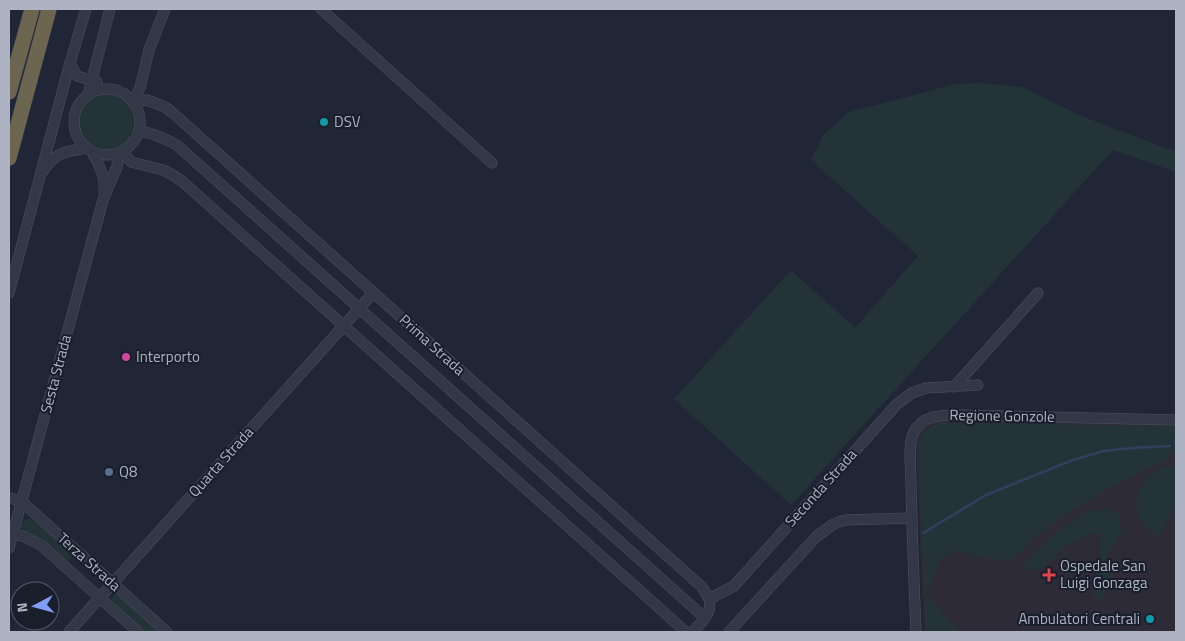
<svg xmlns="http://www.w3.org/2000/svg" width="1185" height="641" font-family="'Titillium Web',sans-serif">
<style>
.medical{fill:#2e2b38}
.green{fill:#233338}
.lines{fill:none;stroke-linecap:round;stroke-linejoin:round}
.stream{stroke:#333f5d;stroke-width:2.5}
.minor-casing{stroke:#4e5361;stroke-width:11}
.highway-casing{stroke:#3b404e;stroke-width:16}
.minor{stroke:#333846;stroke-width:10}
.highway{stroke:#6c6550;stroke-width:15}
.culture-dot{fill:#0f9aa8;stroke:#191e2b;stroke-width:2}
.hotel-dot{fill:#d1479c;stroke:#191e2b;stroke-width:2}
.service-dot{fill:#5c6f8a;stroke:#191e2b;stroke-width:2}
.health-dot{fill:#e0444e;stroke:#191e2b;stroke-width:2}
.labels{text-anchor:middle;stroke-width:4;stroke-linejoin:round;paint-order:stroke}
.poi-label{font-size:15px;fill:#adb3c3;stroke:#191e2b;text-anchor:start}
.street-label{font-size:15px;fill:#adb3c3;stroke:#191e2b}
</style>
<rect width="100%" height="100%" fill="#202636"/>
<!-- medical -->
<path class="medical" d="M939,421L959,420L1176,424V632H924L916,444L918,436L923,429L929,425Z"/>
<!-- green -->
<g class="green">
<path d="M981,83L1022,87L1084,117L1176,152V172L1113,150L791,505L674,399L791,270L855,328L918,256L811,160L824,134L849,112L926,92L953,84Z"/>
<circle cx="106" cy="122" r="28"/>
<path d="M939,423H959L1176,426L1175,450L1168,456L1169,460L1146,469L1108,488L1053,523L1032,539L1019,555L1009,561L998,560L955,551L941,558L927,594L959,632H926L918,444C921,432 928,427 939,423Z"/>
<path d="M1172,466L1176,467V504L1158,537C1153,533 1147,530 1143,524C1127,500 1144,469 1172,466Z"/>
<path d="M1104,509L1115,511L1123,518L1118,524L1124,530L1115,541L1102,565L1114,571L1109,586L1102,600L1094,597L1096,568L1101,552L1102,533L1088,534L1067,546L1042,568L1030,570L1021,569L1028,560L1060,530L1090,510Z"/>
<path d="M29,518L33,520L72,554V557L69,561H65L40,539L24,532L21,527V523L26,519Z"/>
<path d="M116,593L160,632H144L110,602V599Z"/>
</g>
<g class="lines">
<!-- stream -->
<path class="stream" d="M923,533L986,495L1073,460L1104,451L1132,448L1170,446"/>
<!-- minor casing -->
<g class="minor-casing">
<g id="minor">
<path d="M321,9L492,163"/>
<path d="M70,63L77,76L97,82"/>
<circle cx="107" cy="122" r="33"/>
<path d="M88,95L110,9"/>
<path d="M133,102L147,100L165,107L173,113L702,587L709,599"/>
<path d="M133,102L140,88L149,50L165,9"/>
<path d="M139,130C153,134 166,138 178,146L705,618"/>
<path d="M92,152C99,165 106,177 104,192"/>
<path d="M122,152L131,162L163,170L173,175L183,182L686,632"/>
<path d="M43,171C55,152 65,152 87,148"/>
<path d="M9,293L70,63L86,9"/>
<path d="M954,387L1038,293"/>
<path d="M9,498L21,501L167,632"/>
<path d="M9,532L25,537L42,546L138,632"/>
<path d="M9,548L103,200L117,167L118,153"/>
<path d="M69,632L373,293"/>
<path d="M693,632C701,622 713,613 709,599L734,586L897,404L912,393L926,388L978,385"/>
<path d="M729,632L816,537L832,525L839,522L846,520L912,518"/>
<path d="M916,632C914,583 912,533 911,483C911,471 908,445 913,434C921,415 941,415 959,415L1176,420"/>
</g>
</g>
<!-- highway casing -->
<g class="highway-casing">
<g id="highway">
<path d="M9,92L32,9"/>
<path d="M9,158L49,9"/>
</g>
</g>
<!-- minor -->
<use href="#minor" class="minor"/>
<!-- highway -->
<use href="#highway" class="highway"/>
</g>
<!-- markers -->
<g class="culture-dot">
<circle cx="324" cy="122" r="5"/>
<circle cx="1150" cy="619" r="5"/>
</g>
<circle class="hotel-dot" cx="126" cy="357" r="5"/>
<circle class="service-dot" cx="109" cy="472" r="5"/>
<path class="health-dot" d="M1046.5 567.5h5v5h5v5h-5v5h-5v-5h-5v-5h5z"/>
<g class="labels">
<!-- poi labels -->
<g class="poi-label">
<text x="334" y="127">DSV</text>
<text x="136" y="362">Interporto</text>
<text x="119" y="477">Q8</text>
<text x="1060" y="571">Ospedale San<tspan x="1060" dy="17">Luigi Gonzaga</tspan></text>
<text x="1140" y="624" text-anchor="end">Ambulatori Centrali</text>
</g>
<!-- street labels -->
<g class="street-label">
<text transform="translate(432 345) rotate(42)" y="5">Prima Strada</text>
<text transform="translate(56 374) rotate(-75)" y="5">Sesta Strada</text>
<text transform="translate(1002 416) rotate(1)" y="5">Regione Gonzole</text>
<text transform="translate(221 462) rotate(-48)" y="5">Quarta Strada</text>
<text transform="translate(821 488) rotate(-48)" y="5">Seconda Strada</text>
<text transform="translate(89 562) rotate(42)" y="5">Terza Strada</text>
</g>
</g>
<!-- border -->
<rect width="1185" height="641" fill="none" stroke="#adb3c3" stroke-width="20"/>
<!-- north arrow -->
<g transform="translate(35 606) rotate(264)"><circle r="24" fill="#191e2b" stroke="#545a68"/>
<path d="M0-4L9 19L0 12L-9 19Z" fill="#819df5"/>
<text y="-8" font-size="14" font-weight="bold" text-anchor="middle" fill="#adb3c3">N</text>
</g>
</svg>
